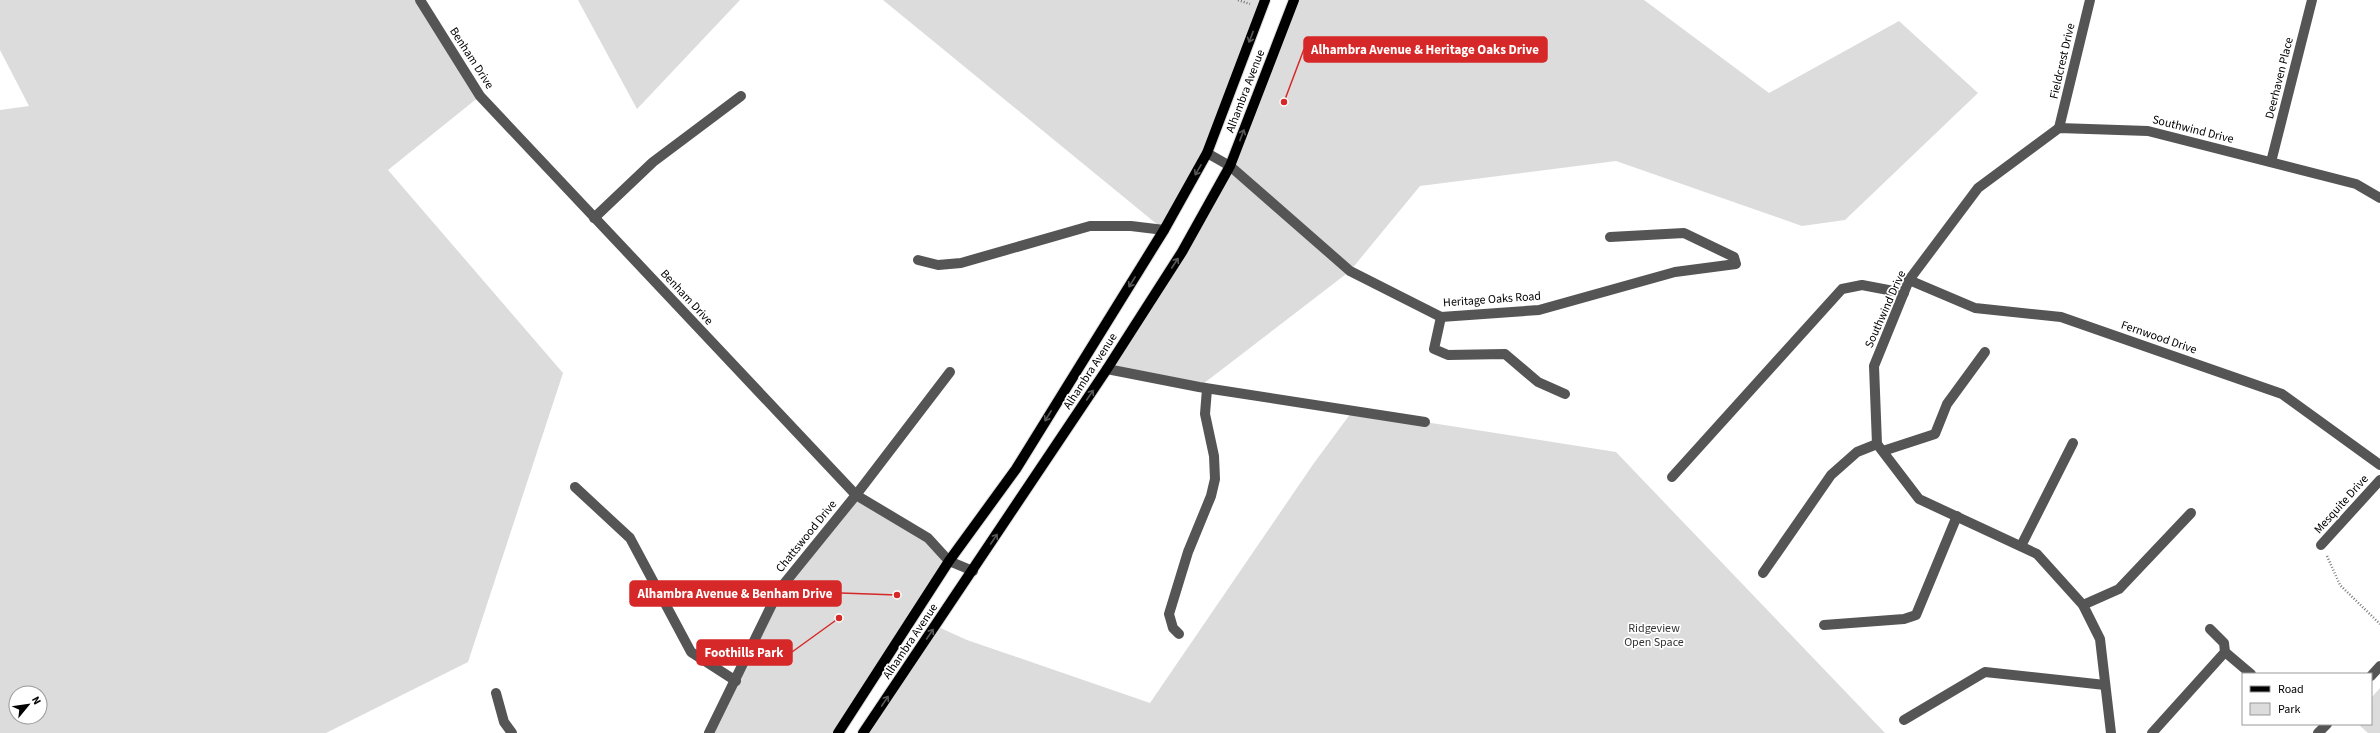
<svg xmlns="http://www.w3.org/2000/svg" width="2380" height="733" font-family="'Source Sans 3',sans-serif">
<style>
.green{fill:#dcdcdc;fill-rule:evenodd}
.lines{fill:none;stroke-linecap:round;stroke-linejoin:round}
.major-casing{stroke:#dbdbdb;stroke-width:12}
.path{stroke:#777;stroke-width:2.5;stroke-dasharray:1 2;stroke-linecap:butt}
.minor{stroke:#555;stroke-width:10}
.major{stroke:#000;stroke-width:10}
.oneway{stroke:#595959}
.labels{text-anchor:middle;stroke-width:3.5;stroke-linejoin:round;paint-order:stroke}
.street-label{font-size:12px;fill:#000;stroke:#fff}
.park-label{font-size:12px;fill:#333;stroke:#fff}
.leader{fill:none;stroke:#d62828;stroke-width:1.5}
.callout-dot{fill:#d62828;stroke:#fff;stroke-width:1.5}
.callout{fill:#d62828;stroke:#d62828;stroke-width:1.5}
.callout-label{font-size:13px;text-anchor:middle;font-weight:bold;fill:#fff}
</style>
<rect width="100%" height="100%" fill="#fff"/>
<!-- green -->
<g class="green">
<path d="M0,0H420L480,96L388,170L563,373L468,662L326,733H0V110L29,106L0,50ZM16,693H40V717H16Z"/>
<path d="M578,0H740L637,109Z"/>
<path d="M883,0H1265L1207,153L1164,230Z"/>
<path d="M1294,0H1644L1769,93L1899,21L1978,93L1845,220L1802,226L1616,161L1420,186L1350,271L1199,387L1107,369L1230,166Z"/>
<path d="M1351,413L1425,422L1616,452L1885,733H863L936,626L967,640L1150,703L1314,463Z"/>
<path d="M856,495L928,538L949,561L838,733H709L779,590Z"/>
<path d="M2380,688V733H2368L2358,724H2371V698Z"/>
</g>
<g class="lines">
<!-- major casing -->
<g class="major-casing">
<g id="major">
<path d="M838,733L949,561L1016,469L1164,230L1207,153L1265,0"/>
<path d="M863,733L1107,369L1182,252L1230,166L1294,0"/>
</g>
</g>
<!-- path -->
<g class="path">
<path d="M1238,0L1250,4"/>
<path d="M2327,556L2340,585L2380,624"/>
</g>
<!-- minor -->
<g class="minor">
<path d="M420,0L480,96L856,495L928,538L949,561L973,571"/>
<path d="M2059,128L2090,0"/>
<path d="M1207,153L1230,166L1350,271L1441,317L1539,310L1675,272L1736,264L1734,257L1684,233L1610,237"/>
<path d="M2271,162L2312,0"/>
<path d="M594,218L653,162L741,96"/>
<path d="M918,260L938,265L961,263L1090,226H1131L1164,230"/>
<path d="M1909,280L1975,308L2061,317L2282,394L2380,465"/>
<path d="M1441,317L1434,349L1448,355L1505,354L1538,382L1565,394"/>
<path d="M1107,369L1199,387L1425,422"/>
<path d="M1883,451L1935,434L1947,404L1985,352"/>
<path d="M1672,477L1842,289L1862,285L1904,293"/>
<path d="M575,487L630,538L691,652L736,681"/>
<path d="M2321,545L2380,480"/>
<path d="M2021,546L2073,443"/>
<path d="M1763,573L1831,475L1857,452L1877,444"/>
<path d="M2083,605L2119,589L2191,513"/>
<path d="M1824,625L1904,619L1916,615L1957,516"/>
<path d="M2210,629L2224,643L2225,652L2251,674"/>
<path d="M1179,634L1173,628L1169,614L1188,552L1211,496L1215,479L1214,456L1205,414L1207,389"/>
<path d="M2371,676L2380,666"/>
<path d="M496,693L504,722L512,733"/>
<path d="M1904,720L1985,672L2105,685"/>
<path d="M709,733L779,590L856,495L950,372"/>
<path d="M2111,733L2100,639L2083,605L2037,554L1919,499L1877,444L1874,366L1909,280L1978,188L2059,128L2148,131L2356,184L2380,198"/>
<path d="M2152,733L2225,652"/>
<path d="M2318,733L2327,724"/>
</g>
<!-- major -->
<use href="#major" class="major"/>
</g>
<!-- one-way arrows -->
<defs><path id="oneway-shaft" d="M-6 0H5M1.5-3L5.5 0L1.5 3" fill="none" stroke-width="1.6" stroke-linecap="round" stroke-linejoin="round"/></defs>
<g class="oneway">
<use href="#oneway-shaft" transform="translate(1251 37) rotate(111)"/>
<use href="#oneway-shaft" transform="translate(1242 135) rotate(-69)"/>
<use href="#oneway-shaft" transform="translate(1198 170) rotate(120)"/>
<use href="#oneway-shaft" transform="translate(1175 263) rotate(-57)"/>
<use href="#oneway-shaft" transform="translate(1132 282) rotate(122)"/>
<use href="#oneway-shaft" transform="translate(1090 395) rotate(-56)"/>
<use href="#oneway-shaft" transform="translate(1048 416) rotate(122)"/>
<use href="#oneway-shaft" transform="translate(994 539) rotate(-56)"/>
<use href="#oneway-shaft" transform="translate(930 634) rotate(-56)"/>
<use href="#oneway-shaft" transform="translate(885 701) rotate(-56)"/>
</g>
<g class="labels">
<!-- street labels -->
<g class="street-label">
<text transform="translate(472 58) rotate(57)" y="4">Benham Drive</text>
<text transform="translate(2062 61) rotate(-77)" y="4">Fieldcrest Drive</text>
<text transform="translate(2279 78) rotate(-76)" y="4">Deerhaven Place</text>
<text transform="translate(1245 91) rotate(-69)" y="4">Alhambra Avenue</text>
<text transform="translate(2193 129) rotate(14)" y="4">Southwind Drive</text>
<text transform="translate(687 297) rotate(47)" y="4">Benham Drive</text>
<text transform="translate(1492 299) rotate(-4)" y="4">Heritage Oaks Road</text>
<text transform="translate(1885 309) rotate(-66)" y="4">Southwind Drive</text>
<text transform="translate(2159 337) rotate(19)" y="4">Fernwood Drive</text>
<text transform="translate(1090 371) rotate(-57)" y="4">Alhambra Avenue</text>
<text transform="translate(2341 504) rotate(-48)" y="4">Mesquite Drive</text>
<text transform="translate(806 536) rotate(-51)" y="4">Chattswood Drive</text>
<text transform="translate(910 641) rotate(-56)" y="4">Alhambra Avenue</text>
</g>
<!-- park labels -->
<g class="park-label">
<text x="1654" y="632">Ridgeview<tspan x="1654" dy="14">Open Space</tspan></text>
</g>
</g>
<!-- callouts -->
<path class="leader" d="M1284 102L1304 49M897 595L841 593M839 618L792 652"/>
<g class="callout-dot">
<circle cx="1284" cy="102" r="4"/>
<circle cx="897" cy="595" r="4"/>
<circle cx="839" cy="618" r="4"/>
</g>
<g class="callout">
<rect x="1304" y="37" width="243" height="25" rx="4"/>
<rect x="630" y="581" width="211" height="25" rx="4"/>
<rect x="697" y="640" width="95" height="25" rx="4"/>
</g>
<g class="callout-label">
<text x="1425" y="54">Alhambra Avenue &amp; Heritage Oaks Drive</text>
<text x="735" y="598">Alhambra Avenue &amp; Benham Drive</text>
<text x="744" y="657">Foothills Park</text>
</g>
<!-- legend -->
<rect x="2242" y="673" width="130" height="52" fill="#ffffff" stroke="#999999"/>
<rect x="2250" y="686" width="20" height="6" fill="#000000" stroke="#999999"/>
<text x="2278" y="693" font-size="12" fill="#000000">Road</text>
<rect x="2250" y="703" width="20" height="12" fill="#dcdcdc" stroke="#999999"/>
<text x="2278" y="713" font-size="12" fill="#000000">Park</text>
<!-- north arrow -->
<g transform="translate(28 705) rotate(61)"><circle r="19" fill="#ffffff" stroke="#999999"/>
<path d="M0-3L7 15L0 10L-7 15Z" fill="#000000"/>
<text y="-6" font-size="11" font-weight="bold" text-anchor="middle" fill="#000000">N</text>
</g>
</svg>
